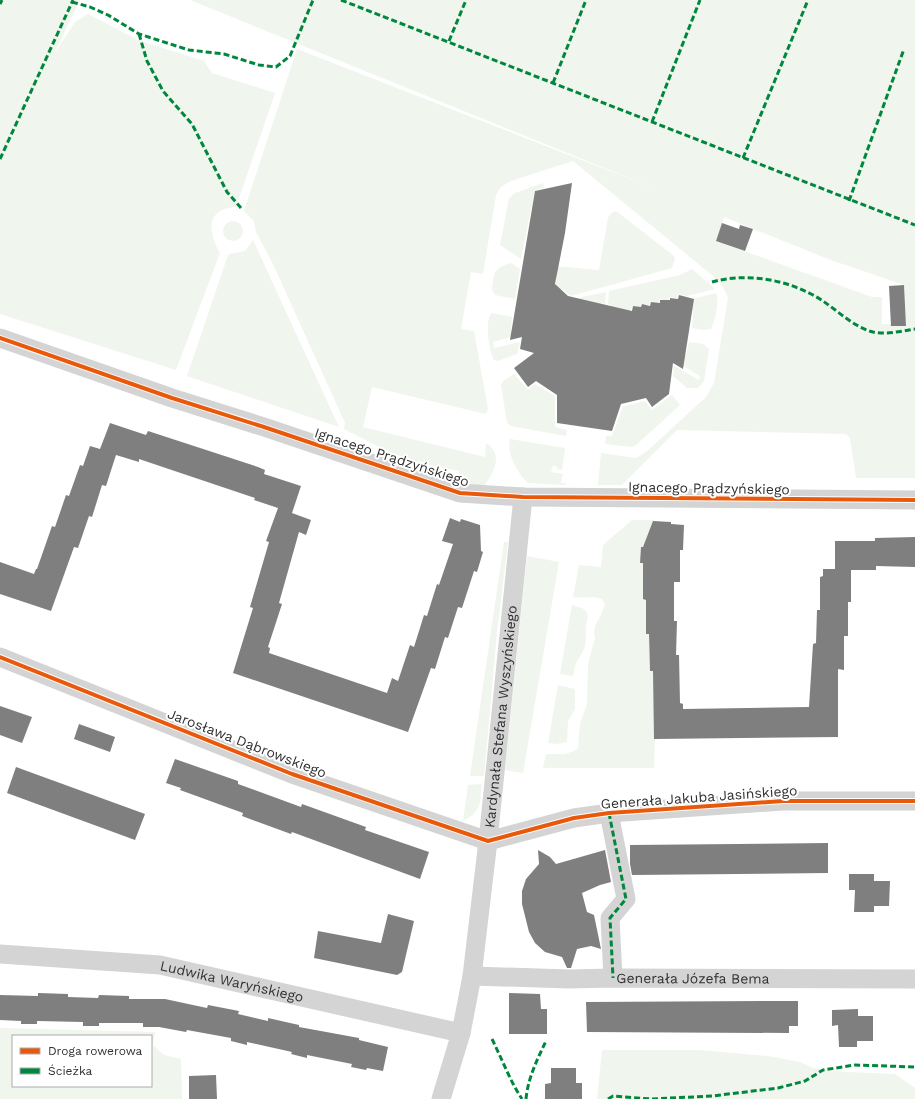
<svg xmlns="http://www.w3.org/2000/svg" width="915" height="1099" font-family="'Work Sans',sans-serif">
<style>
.green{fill:#f0f5ed;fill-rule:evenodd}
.building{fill:#7f7f7f}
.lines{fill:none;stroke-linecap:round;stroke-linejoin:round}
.minor{stroke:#d4d4d4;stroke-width:19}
.quiet{stroke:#00873e;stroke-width:3;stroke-dasharray:6 3;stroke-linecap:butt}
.cycleway-casing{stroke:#fff;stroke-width:6}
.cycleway{stroke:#e8590c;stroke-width:4}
.labels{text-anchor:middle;stroke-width:4;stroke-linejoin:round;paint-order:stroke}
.street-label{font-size:14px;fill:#303030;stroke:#fff}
</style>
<rect width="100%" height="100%" fill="#fff"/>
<!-- green -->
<g class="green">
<path d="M0,0H80L54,54L75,22L88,14L138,40L204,61L212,73L275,93L236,207C205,209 208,232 220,253L176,370L0,314Z"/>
<path d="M190,0H915V478H856L850,438L846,434L677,430L622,485H598L601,453L636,458L646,452L706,397L714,383L728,298L723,287L713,276L573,161L511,181L501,187L496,195L483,274L471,272L461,329L474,331L488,409L486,414L372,387L363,427L485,457L486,443C504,455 494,472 484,486L457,483L459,471L419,463L385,450L344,429L345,423L273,264L256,232L254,221L244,211L297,49L661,191ZM724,217L828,259L904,285L906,326H891V324H882V297H872L716,241Z"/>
<path d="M543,183L544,188L535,190L521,259L500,245L509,198L515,193Z"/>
<path d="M616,211L674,256L675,259L672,268L571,296L562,289L555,291L557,277L552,274L554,266L599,270L608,218L611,213Z"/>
<circle cx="233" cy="231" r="10"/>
<path d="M253,240L339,427L187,376L227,258L229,254L245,251Z"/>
<path d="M511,263L520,269L515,299L495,295L492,290C494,272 493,269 511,263Z"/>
<path d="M692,269L715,289L687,296L679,294L677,298L669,297L668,301L660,299L659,303L651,301L650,305L641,304V307L632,306L631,310L616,313L611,309V305L608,304L609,291L680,275Z"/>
<path d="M606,292L605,304L600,303L598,307L580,301L581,297Z"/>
<path d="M716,293C720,302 715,320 711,329L703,330L692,328L693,311L684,305L685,301Z"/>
<path d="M492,313L512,317L511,330L515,333L514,336L493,342L494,348L520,342L517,354L498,361L494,360C489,352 484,319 492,313Z"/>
<path d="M689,342L703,344L709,349L704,381L698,388H687L673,376L674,366L699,380L700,376L675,361V356L686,355Z"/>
<path d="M514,374L528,390L535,384L555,396V427L567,430L566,436L511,426L507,423L501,385L503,381Z"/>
<path d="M672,395L680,405L636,445L632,447L605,444L606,436H612L623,406L645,401L652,410Z"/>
<path d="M510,439L565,448L562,470L557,469V467L553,465L551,472L563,474L561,483H566L565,485L528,483C518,474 506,453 510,439Z"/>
<path d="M632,520H654V524L643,547H641L640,562L647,563L643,575V599L648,600V609H646V634H652L649,643L650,671H657L654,768H543L546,754H565L574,751L578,748L580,724L587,704L588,664L595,638C591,626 603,615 605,604L602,599C593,595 584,599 573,597L579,565L601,567L603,545Z"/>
<path d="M504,542H508L497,632L484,776H470Z"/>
<path d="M527,556L559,562L523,773L505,770Z"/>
<path d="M572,605C587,609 590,611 586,626C585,632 587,639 585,645C583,655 573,663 574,674L572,676L560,674Z"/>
<path d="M558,685L575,689V709L568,721L567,742L557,744L548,743Z"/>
<path d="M482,784C480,803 482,811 463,821L468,785Z"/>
<path d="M0,1028L155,1032L153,1045L164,1055L181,1059L182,1099H0ZM13,1036H151V1086H13Z"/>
<path d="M602,1050H699L768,1056L800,1062L813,1068L847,1072L895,1074L915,1088V1099H597Z"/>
</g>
<!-- building -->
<g class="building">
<path d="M572,183L565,233L555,284L568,296L632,311L633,306L641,307L642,304L650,306L651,302L660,303V300H670V298L678,299L679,295L694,299L683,369L673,363L669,394L652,407L646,398L621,404L612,431L557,423V395L536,381L528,387L514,368L534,353L520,349L522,337L510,340L535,191Z"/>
<path d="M722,223L739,229L740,225L753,229L745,251L716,241Z"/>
<path d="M904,285L906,326H891L889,286Z"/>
<path d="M110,423L146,435L148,431L258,467L265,470L264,474L301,486L292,513L311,520L306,535L299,532L279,603L282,604L268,647L270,648L269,653L387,693L392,678L398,681L410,645L414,647L424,615L427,616L437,584L439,585L453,544L442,541L450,518L460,522L461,519L480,525L481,551L483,552L477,572L474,571L462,608L458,607L448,638L445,637L435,669L431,668L408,732L233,673L253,608L250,607L269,542L266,541L278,508L254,500L255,498L139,459V462L116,455L106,486L102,485L92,517L89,516L78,548L74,547L51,611L0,594V562L34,574L36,569H37L52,526L55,527L66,495L69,496L80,465L83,466L90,446L100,449Z"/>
<path d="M653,521L671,522V524L684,525L683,550H680V582H674V621H677L676,655H679L680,703L683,704V709L809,707L813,644L816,643L817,610H820V577L823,576V569H835V541H875V538L915,537V567L876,566V570H851V602H848V636H844V670L838,669V737L654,739L653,671H650L649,634H646V600L643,599V563H640L641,547H643Z"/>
<path d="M0,706L32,717L22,743L0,735Z"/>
<path d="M79,724L115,737L110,752L74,739Z"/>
<path d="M175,759L238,781V784L301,807L302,804L366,827L365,830L429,852L420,879L292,832L291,834L242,816L243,813L180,790L181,788L166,783Z"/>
<path d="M16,767L145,814L135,840L7,793Z"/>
<path d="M828,843V873L632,875L630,864V845Z"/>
<path d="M538,850L550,857L556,864L605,850L611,882L600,885L582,893L587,912L594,915L601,949L591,946L577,949L571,968H567L562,957L545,952L535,943L529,932L522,904V891L526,879L539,864Z"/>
<path d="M849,874H874V881H890L889,906H874V912H854L855,890H849Z"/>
<path d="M388,914L414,921L402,972L397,975L314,958L318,931L381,943Z"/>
<path d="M38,993L68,994V997L98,998L99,995L129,996V999H165L207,1008L208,1005L239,1011L238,1014L268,1021V1018L299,1025V1027L359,1038V1040L388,1047L383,1071L367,1068L366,1070L351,1067L352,1064L307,1055V1058L291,1054L292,1052L247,1042V1045L231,1041V1038L187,1030L186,1032L159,1027H143V1023H99V1026H83V1022L37,1021V1024H21V1021L0,1020V995L38,996Z"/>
<path d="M509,993L540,994L541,1009H547V1034H509Z"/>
<path d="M765,1001H798V1026H789V1033L587,1032L586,1002Z"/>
<path d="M858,1009V1016H873V1041H857V1047H839L838,1025L832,1026V1010Z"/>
<path d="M551,1068H576V1083H582V1099H545V1084L551,1083Z"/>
<path d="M216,1075L217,1099H189V1076Z"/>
</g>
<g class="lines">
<!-- minor -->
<g class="minor">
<path d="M0,338L172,398L264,427L460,493L523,497L915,500"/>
<path d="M0,657L292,774L488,841L574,818L609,813L783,801H915"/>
<path d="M609,813L626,899L610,918L613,978"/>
<path id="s1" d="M0,954L160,965L461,1033"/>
<path id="s2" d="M472,976L569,979L613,978L915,979"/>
<path id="s3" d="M441,1099L461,1033L472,976L488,841L523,497"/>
</g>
<!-- quiet -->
<g class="quiet">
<path d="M341,0L915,225"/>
<path d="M72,2L90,7L108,15L139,34L189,50L224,54L259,65L276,67L290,56L313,0"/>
<path d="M0,4L2,0"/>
<path d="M139,34L147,61L163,91L192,124L227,192L241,208"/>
<path d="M449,41L466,0"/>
<path d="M553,83L586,0"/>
<path d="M652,122L700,0"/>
<path d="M743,158L808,0"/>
<path d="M0,159L73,0"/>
<path d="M849,201L904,49"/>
<path d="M712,282C749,272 791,280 823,301C839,312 854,327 873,332C886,335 901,331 915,329"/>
<path d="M609,813L626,899L610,918L613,978"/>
<path d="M492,1039C502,1059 510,1081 522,1099"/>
<path d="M526,1099C528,1078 537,1060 546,1041"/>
<path d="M608,1099L613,1096L651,1099L712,1096L778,1088L805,1081L823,1070L855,1065L915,1067"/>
</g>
<!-- cycleway casing -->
<g class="cycleway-casing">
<g id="cycleway">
<path d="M0,338L172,398L264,427L460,493L523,497L915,500"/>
<path d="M0,657L292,774L488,841L574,818L609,813L783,801H915"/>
</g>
</g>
<!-- cycleway -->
<use href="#cycleway" class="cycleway"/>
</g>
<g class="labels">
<!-- street labels -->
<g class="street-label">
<text transform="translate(392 457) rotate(18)" y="5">Ignacego Prądzyńskiego</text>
<text transform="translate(709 488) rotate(1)" y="5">Ignacego Prądzyńskiego</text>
<text dy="5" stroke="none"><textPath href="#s3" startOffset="388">Kardynała Stefana Wyszyńskiego</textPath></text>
<text transform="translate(247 743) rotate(21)" y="5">Jarosława Dąbrowskiego</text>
<text transform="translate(699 797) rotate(-4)" y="5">Generała Jakuba Jasińskiego</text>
<text dy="5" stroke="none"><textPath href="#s2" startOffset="221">Generała Józefa Bema</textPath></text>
<text dy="5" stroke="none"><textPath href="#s1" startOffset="234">Ludwika Waryńskiego</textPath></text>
</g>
</g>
<!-- legend -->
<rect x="12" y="1035" width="140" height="52" fill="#ffffff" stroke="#acacac"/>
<rect x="20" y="1048" width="20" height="6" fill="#e8590c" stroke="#acacac"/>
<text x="48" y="1055" font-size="12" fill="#303030">Droga rowerowa</text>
<rect x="20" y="1068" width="20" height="6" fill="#00873e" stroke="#acacac"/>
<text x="48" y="1075" font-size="12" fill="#303030">Ścieżka</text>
</svg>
